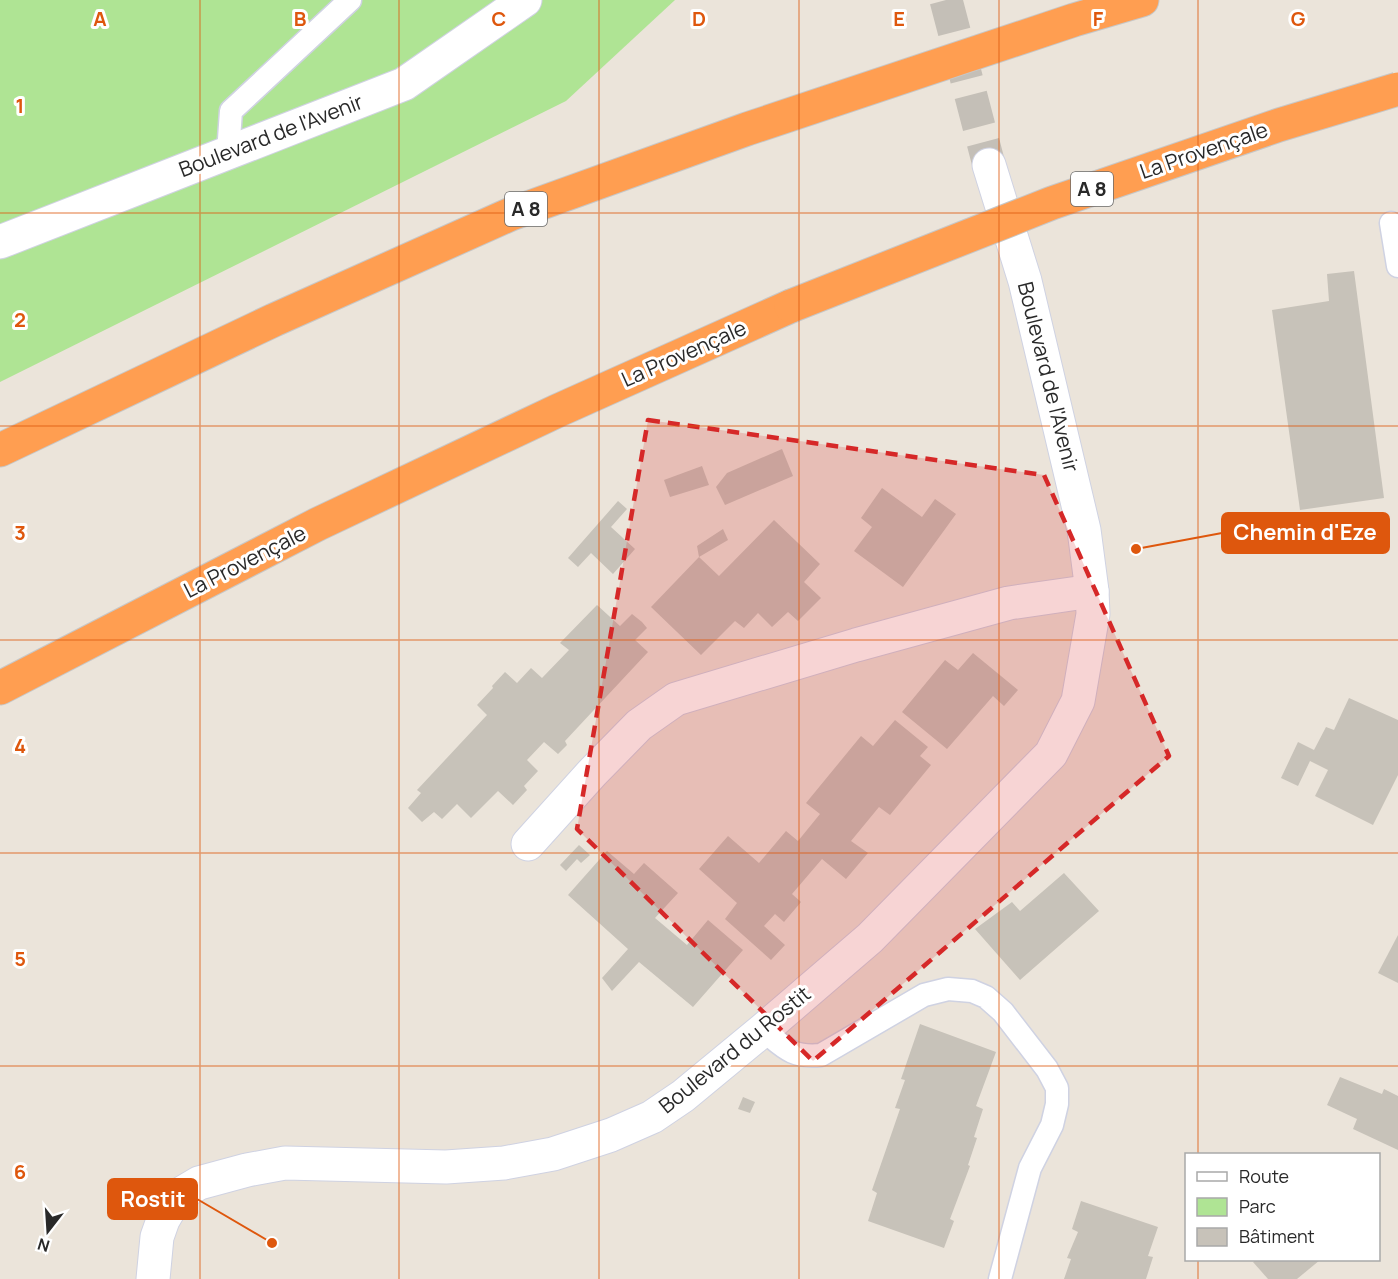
<svg xmlns="http://www.w3.org/2000/svg" width="1398" height="1279" font-family="Manrope,sans-serif">
<style>
.green{fill:#afe494}
.building{fill:#c7c2b9}
.lines{fill:none;stroke-linecap:round;stroke-linejoin:round}
.street-tunnel{stroke:#c4bfb7;stroke-width:33;stroke-dasharray:33 16;stroke-linecap:butt}
.lane-casing{stroke:#cfd2e2;stroke-width:25}
.street-casing{stroke:#cfd2e2;stroke-width:35}
.highway-casing{stroke:#c7c7c7;stroke-width:35}
.lane{stroke:#fff;stroke-width:22}
.street{stroke:#fff;stroke-width:33}
.highway{stroke:#ff9e51;stroke-width:33}
.highway-bridge-casing{stroke:#c7c7c7;stroke-width:35;stroke-linecap:butt}
.highway-bridge{stroke:#ff9e51;stroke-width:33}
.marked{fill:#d62828;fill-opacity:0.2;stroke:#d62828;stroke-width:4.5;stroke-dasharray:12 8;stroke-linejoin:round}
.grid{fill:none;stroke:#de570d;stroke-width:1.5;stroke-opacity:0.55}
.labels{text-anchor:middle;stroke-width:6;stroke-linejoin:round;paint-order:stroke}
.shield{fill:#fff;stroke:#696969;stroke-width:1.5}
.shield-label{font-size:20px;font-weight:bold;fill:#292929}
.street-label{font-size:21px;fill:#292929;stroke:#fff}
.grid-label{font-size:20px;text-anchor:middle;font-weight:bold;fill:#de570d;stroke:#fff;stroke-width:6;stroke-linejoin:round;paint-order:stroke}
.leader{fill:none;stroke:#de570d;stroke-width:2}
.callout-dot{fill:#de570d;stroke:#fff;stroke-width:2}
.callout{fill:#de570d;stroke:#de570d;stroke-width:2}
.callout-label{font-size:22px;text-anchor:middle;font-weight:bold;fill:#fff}
</style>
<rect width="100%" height="100%" fill="#ebe4da"/>
<!-- green -->
<path class="green" d="M0,0H675L566,101L0,382Z"/>
<!-- building -->
<g class="building">
<path d="M1354,271L1384,498L1300,510L1272,310L1329,301L1327,274Z"/>
<path d="M782,449L793,476L725,505L716,487L727,473Z"/>
<path d="M702,466L709,485L670,497L664,480Z"/>
<path d="M882,488L922,517L935,499L956,514L903,587L854,551L872,527L861,518Z"/>
<path d="M618,501L627,509L611,527L635,549L613,574L591,553L578,567L568,558Z"/>
<path d="M774,520L820,564L804,582L821,598L798,621L788,612L772,627L758,613L744,628L735,621L701,655L651,607L699,557L697,546L723,529L728,540L699,557L719,576Z"/>
<path d="M597,605L620,626L632,614L642,622L647,628L635,640L648,652L565,741L567,745L558,754L544,742L527,760L538,771L524,786L527,790L513,805L498,791L471,818L457,804L442,819L434,812L422,822L408,808L421,793L417,790L487,715L477,705L493,688L492,686L505,672L517,683L531,668L542,678L569,650L560,643Z"/>
<path d="M973,653L1018,690L1004,706L993,696L947,749L902,712L945,660L958,670Z"/>
<path d="M1349,698L1398,720V775L1373,825L1315,796L1328,770L1310,761L1298,786L1281,778L1298,742L1314,750L1326,727L1334,730Z"/>
<path d="M895,720L928,747L920,756L931,765L890,815L879,807L851,841L868,853L846,879L822,859L792,894L801,902L784,922L775,914L764,926L785,945L771,960L725,919L737,903L699,869L728,836L759,863L786,831L798,841L820,814L806,803L861,736L873,746Z"/>
<path d="M579,845L590,855L581,863L577,859L566,871L560,865Z"/>
<path d="M607,851L634,874L644,863L678,893L655,918L687,945L708,920L743,950L693,1007L639,962L612,991L602,978L628,949L568,895Z"/>
<path d="M1064,873L1099,911L1020,980L975,929L1012,902L1020,911Z"/>
<path d="M1398,935V983L1378,973Z"/>
<path d="M920,1024L996,1052L976,1106L983,1109L974,1137L977,1138L968,1165L970,1166L950,1219L954,1221L944,1248L868,1221L877,1193L872,1190L900,1109L895,1108L905,1080L901,1079Z"/>
<path d="M1340,1077L1382,1094L1384,1089L1398,1096V1150L1353,1129L1357,1119L1327,1105Z"/>
<path d="M743,1097L755,1102L750,1113L738,1109Z"/>
<path d="M1081,1201L1158,1227L1148,1256L1153,1257L1146,1279H1064L1071,1259L1067,1258L1078,1232L1072,1229Z"/>
<path d="M1256,1260H1320L1297,1279H1268L1253,1262Z"/>
</g>
<g class="lines">
<!-- street-tunnel -->
<path class="street-tunnel" d="M946,0L989,165"/>
<!-- lane casing -->
<g class="lane-casing">
<g id="lane">
<path d="M228,153L231,111L350,0"/>
<path d="M1391,223L1398,266"/>
<path d="M763,1030C784,1047 791,1058 821,1055L924,995L948,989L972,991L986,997L1003,1012L1047,1069L1057,1088V1104L1052,1125L1030,1168L1000,1279"/>
</g>
</g>
<!-- street casing -->
<g class="street-casing">
<g id="street">
<path d="M0,242L404,84L525,0"/>
<path d="M528,844L592,773L639,725L676,699L856,645L1009,603L1092,591"/>
<path d="M153,1279L157,1237L163,1220L177,1196L199,1183L247,1170L285,1163L446,1167L504,1163L553,1154L611,1135L652,1117L683,1096L763,1030L870,938L1051,754L1078,701L1093,614L1092,591L1084,530L1025,281L989,165"/>
</g>
</g>
<!-- highway casing -->
<g class="highway-casing">
<g id="highway">
<path d="M0,450L274,320L511,214L747,129L1074,20L1142,0"/>
<path d="M0,688L318,524L557,411L791,306"/>
</g>
</g>
<!-- lane -->
<use href="#lane" class="lane"/>
<!-- street -->
<use href="#street" class="street"/>
<!-- highway -->
<use href="#highway" class="highway"/>
<!-- highway-bridge casing -->
<g class="highway-bridge-casing">
<path id="highway-bridge" d="M791,306L1052,203L1279,125L1398,89"/>
</g>
<!-- highway-bridge -->
<use href="#highway-bridge" class="highway-bridge"/>
</g>
<!-- marked area -->
<path class="marked" d="M648,420L1044,475L1169,756L813,1061L577,829Z"/>
<!-- grid -->
<path class="grid" d="M200,0V1279M399,0V1279M599,0V1279M799,0V1279M999,0V1279M1198,0V1154M0,213H1398M0,426H1398M0,640H1398M0,853H1398M0,1066H1398M1198,1260V1279"/>
<g class="labels">
<!-- shield labels -->
<g class="shield">
<rect x="1071" y="172" width="42" height="34" rx="4.5"/>
<rect x="505" y="192" width="42" height="34" rx="4.5"/>
</g>
<g class="shield-label">
<text x="1092" y="196">A 8</text>
<text x="526" y="216">A 8</text>
</g>
<!-- street labels -->
<g class="street-label">
<text transform="translate(271 136) rotate(-21)" y="7">Boulevard de l'Avenir</text>
<text transform="translate(1204 151) rotate(-19)" y="7">La Provençale</text>
<text transform="translate(684 354) rotate(-24)" y="7">La Provençale</text>
<text transform="translate(1048 377) rotate(76)" y="7">Boulevard de l'Avenir</text>
<text transform="translate(245 562) rotate(-27)" y="7">La Provençale</text>
<text transform="translate(735 1050) rotate(-39)" y="7">Boulevard du Rostit</text>
</g>
</g>
<g class="grid-label">
<text x="100" y="26">A</text>
<text x="300" y="26">B</text>
<text x="499" y="26">C</text>
<text x="699" y="26">D</text>
<text x="899" y="26">E</text>
<text x="1098" y="26">F</text>
<text x="1298" y="26">G</text>
<text x="20" y="113">1</text>
<text x="20" y="327">2</text>
<text x="20" y="540">3</text>
<text x="20" y="753">4</text>
<text x="20" y="966">5</text>
<text x="20" y="1179">6</text>
</g>
<!-- callouts -->
<path class="leader" d="M1136 549L1222 533M272 1243L197 1199"/>
<g class="callout-dot">
<circle cx="1136" cy="549" r="6"/>
<circle cx="272" cy="1243" r="6"/>
</g>
<g class="callout">
<rect x="1222" y="513" width="167" height="40" rx="6"/>
<rect x="108" y="1179" width="89" height="40" rx="6"/>
</g>
<g class="callout-label">
<text x="1305" y="540">Chemin d'Eze</text>
<text x="153" y="1207">Rostit</text>
</g>
<!-- legend -->
<rect x="1185" y="1153" width="195" height="108" fill="#ffffff" stroke="#a9a9a9" stroke-width="1.5"/>
<rect x="1197" y="1172" width="30" height="9" fill="#ffffff" stroke="#a9a9a9" stroke-width="1.5"/>
<text x="1239" y="1183" font-size="18" fill="#292929">Route</text>
<rect x="1197" y="1198" width="30" height="18" fill="#afe494" stroke="#a9a9a9" stroke-width="1.5"/>
<text x="1239" y="1213" font-size="18" fill="#292929">Parc</text>
<rect x="1197" y="1228" width="30" height="18" fill="#c7c2b9" stroke="#a9a9a9" stroke-width="1.5"/>
<text x="1239" y="1243" font-size="18" fill="#292929">Bâtiment</text>
<!-- north arrow -->
<g transform="translate(48 1231) rotate(197)" stroke="#ffffff" stroke-width="4.5" paint-order="stroke">
<path d="M0-4.5L10 22L0 15L-10 22Z" fill="#292929"/>
<text y="-9" font-size="16" font-weight="bold" text-anchor="middle" fill="#292929">N</text>
</g>
</svg>
